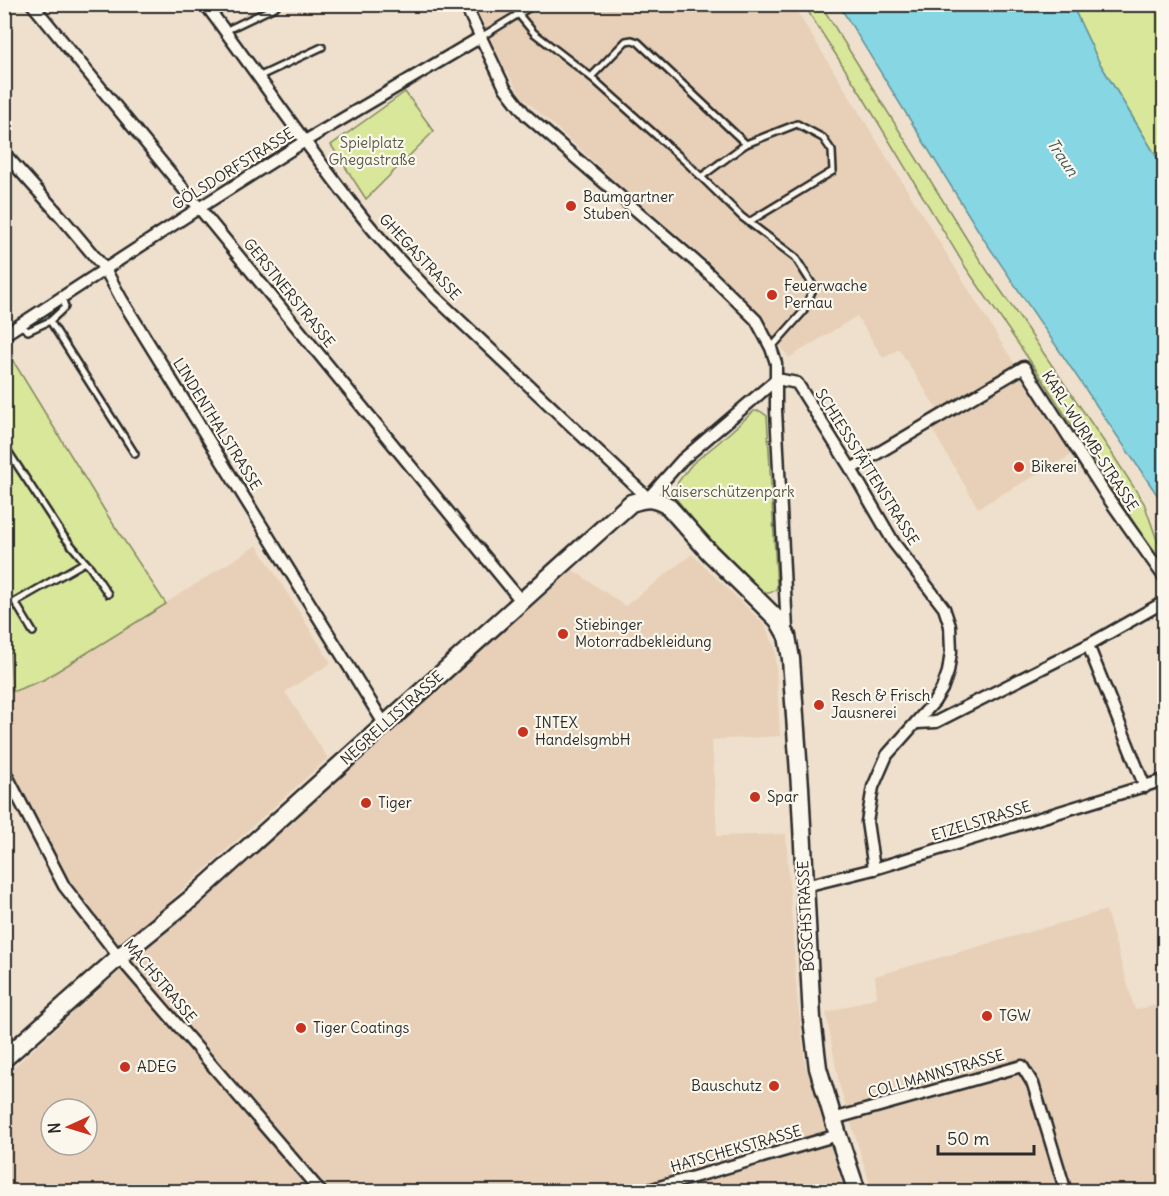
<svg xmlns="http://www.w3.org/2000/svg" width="1169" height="1196" font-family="Delius,sans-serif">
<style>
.built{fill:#e7d0b7;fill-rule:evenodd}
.green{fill:#d8e79a;stroke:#828962;stroke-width:1.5}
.water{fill:#87d6e3;stroke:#629299;stroke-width:1.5}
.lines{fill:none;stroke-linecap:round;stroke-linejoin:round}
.service-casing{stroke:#2b2b2b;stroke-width:10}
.minor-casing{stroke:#2b2b2b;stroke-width:15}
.secondary-casing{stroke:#2b2b2b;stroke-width:21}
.service{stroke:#fbf7ec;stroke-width:5}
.minor{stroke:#fbf7ec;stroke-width:10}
.secondary{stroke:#fbf7ec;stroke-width:16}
.poi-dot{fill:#c8321e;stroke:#fbf7ec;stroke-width:2}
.labels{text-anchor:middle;stroke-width:4.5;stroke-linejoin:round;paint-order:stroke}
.park-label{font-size:15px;fill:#565a47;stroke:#fbf7ec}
.street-label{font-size:15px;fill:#2b2b2b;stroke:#fbf7ec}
.poi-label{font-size:15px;fill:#2b2b2b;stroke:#fbf7ec;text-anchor:start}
.water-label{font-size:16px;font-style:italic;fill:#425659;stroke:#fbf7ec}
</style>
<rect width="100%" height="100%" fill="#efe0cd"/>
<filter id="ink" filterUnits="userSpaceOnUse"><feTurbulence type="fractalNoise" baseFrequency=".0167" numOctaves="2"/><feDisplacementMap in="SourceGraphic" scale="12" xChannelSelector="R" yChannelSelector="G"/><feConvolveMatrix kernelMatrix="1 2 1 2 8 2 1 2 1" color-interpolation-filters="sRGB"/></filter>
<g filter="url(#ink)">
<!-- built -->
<g class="built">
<path d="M475,5H793L1014,363L1073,454L978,508L933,431L938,411L899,349L883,358L857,316L789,358L759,315L708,261L625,190L522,97L503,65Z"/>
<path d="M257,545L331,663L285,692L328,758L119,947L64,875L7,768L4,762V695L43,680L92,650Z"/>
<path d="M692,554L765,625L775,647L780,736L712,740L717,836L786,834L797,996L805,1062L844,1191H5L4,1076L158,936L573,570L625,606ZM51,1109H87V1145H51Z"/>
<path d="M1106,910L1135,1010L1164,1003V1191H872L839,1084L826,1013L877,997L875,976Z"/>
</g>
<!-- green -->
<g class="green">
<path d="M804,5H821L978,257L1111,452L1144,503L1158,543L1164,555V562H1159L1037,371L964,265L861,94Z"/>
<path d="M1072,5H1164V169L1099,62Z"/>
<path d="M405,92L434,131L366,199L331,145Z"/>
<path d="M4,346L108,516L166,604L43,680L12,692L4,534Z"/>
<path d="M754,411H760L767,416L777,588C771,594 768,594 761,591L699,527L674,496L678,482L692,464L718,443Z"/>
</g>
<!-- water -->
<path class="water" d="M839,5H1072L1099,62L1164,169V505L983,238Z"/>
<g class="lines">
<!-- service casing -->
<g class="service-casing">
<g id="service">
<path d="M513,4L519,15L534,33L591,77L687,163L742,217L795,257L814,287L803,312L771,348"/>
<path d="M225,31L275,7L278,4"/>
<path d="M481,37L535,4"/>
<path d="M258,77L322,47"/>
<path d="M591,77L626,41L632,40L638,42L746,144"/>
<path d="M701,177L746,144L797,124L823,138L832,151L833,171L749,222"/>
<path d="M62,297L65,307L50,321L135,454"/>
<path d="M20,325L28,331L50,321"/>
<path d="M4,445L62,534L85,562L15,602L33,632"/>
<path d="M85,562L90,567L108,594"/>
</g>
</g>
<!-- minor casing -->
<g class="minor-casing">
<g id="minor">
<path d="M32,4L522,602"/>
<path d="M205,4C259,76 308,149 364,219C386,246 410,272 435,297L648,498L682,460L777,379"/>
<path d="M465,4L505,88L526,115L703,268L756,320L771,348L776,363V410L787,630"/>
<path d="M4,153L63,219L105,269L122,300L385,725"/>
<path d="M4,335L199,208L305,141L481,37"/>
<path d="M777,379L797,383L851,469L894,543L944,608L950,626L951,652L948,672L942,689L934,702L887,755L873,787L867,822L874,869"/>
<path d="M851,469L1024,367L1106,495L1164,577"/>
<path d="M1088,645L1145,787"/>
<path d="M917,723L936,722L1088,645L1164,602"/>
<path d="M4,770L64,886L119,957L321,1192"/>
<path d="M805,886L874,869L1164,780"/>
<path d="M833,1119L1022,1066L1033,1084L1066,1192"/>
<path d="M642,1192L838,1135"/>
</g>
</g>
<!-- secondary casing -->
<g class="secondary-casing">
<path id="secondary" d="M4,1059L119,957L192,898L631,503C647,498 652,497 668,506L709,552L778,620L787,636L791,659L800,787L812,1019L818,1068L838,1135L857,1192"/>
</g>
<!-- service -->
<use href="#service" class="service"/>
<!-- minor -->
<use href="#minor" class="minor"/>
<!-- secondary -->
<use href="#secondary" class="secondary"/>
</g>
</g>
<!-- markers -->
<g class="poi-dot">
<circle cx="571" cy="206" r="6"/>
<circle cx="772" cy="295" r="6"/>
<circle cx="1019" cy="467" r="6"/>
<circle cx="563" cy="634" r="6"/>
<circle cx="819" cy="705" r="6"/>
<circle cx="523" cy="732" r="6"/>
<circle cx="755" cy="797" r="6"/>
<circle cx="366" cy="803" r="6"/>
<circle cx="987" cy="1016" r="6"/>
<circle cx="301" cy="1028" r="6"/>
<circle cx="125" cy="1067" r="6"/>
<circle cx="774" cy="1086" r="6"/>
</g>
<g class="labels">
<!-- park labels -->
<g class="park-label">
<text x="372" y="148">Spielplatz<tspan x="372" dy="17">Ghegastraße</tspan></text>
<text x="728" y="497">Kaiserschützenpark</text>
</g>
<!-- street labels -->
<g class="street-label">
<text transform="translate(233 169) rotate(-32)" y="5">GÖLSDORFSTRASSE</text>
<text transform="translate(420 257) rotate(47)" y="5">GHEGASTRASSE</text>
<text transform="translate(289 293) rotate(51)" y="5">GERSTNERSTRASSE</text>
<text transform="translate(217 424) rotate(58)" y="5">LINDENTHALSTRASSE</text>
<text transform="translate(1090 441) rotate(57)" y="5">KARL-WURMB-STRASSE</text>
<text transform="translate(867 467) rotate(58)" y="5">SCHIESSSTÄTTENSTRASSE</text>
<text transform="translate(392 718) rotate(-42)" y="5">NEGRELLISTRASSE</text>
<text transform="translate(981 821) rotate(-17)" y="5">ETZELSTRASSE</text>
<text transform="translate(806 916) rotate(-93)" y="5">BOSCHSTRASSE</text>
<text transform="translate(160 981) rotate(50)" y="5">MACHSTRASSE</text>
<text transform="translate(936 1074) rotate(-16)" y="5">COLLMANNSTRASSE</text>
<text transform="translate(736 1149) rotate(-16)" y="5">HATSCHEKSTRASSE</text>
</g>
<!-- poi labels -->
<g class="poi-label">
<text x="583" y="202">Baumgartner<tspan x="583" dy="17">Stuben</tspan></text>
<text x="784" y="291">Feuerwache<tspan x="784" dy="17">Pernau</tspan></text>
<text x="1031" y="472">Bikerei</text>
<text x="575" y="630">Stiebinger<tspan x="575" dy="17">Motorradbekleidung</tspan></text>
<text x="831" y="701">Resch &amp; Frisch<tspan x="831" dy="17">Jausnerei</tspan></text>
<text x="535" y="728">INTEX<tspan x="535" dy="17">HandelsgmbH</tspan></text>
<text x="767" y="802">Spar</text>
<text x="378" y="808">Tiger</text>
<text x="999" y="1021">TGW</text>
<text x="313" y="1033">Tiger Coatings</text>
<text x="137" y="1072">ADEG</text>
<text x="762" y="1091" text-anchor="end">Bauschutz</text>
</g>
<!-- water labels -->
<g class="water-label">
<text transform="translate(1063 157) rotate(56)" y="6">Traun</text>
</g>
</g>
<!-- margin -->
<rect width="1169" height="1196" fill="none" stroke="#fbf7ec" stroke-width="24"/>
<rect x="12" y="12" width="1145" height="1172" fill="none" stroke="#2b2b2b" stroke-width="2" filter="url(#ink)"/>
<!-- north arrow -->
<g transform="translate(69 1127) rotate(266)"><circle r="28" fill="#fbf7ec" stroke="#a8a59f" stroke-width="1.5"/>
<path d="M0-4.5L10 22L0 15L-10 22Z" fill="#c8321e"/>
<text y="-9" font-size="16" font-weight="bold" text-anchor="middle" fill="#2b2b2b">N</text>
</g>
<!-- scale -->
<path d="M938 1145v9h96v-9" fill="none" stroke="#2b2b2b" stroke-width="3"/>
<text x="947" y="1145" font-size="18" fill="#2b2b2b" stroke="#fbf7ec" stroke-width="4.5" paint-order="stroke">50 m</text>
</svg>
